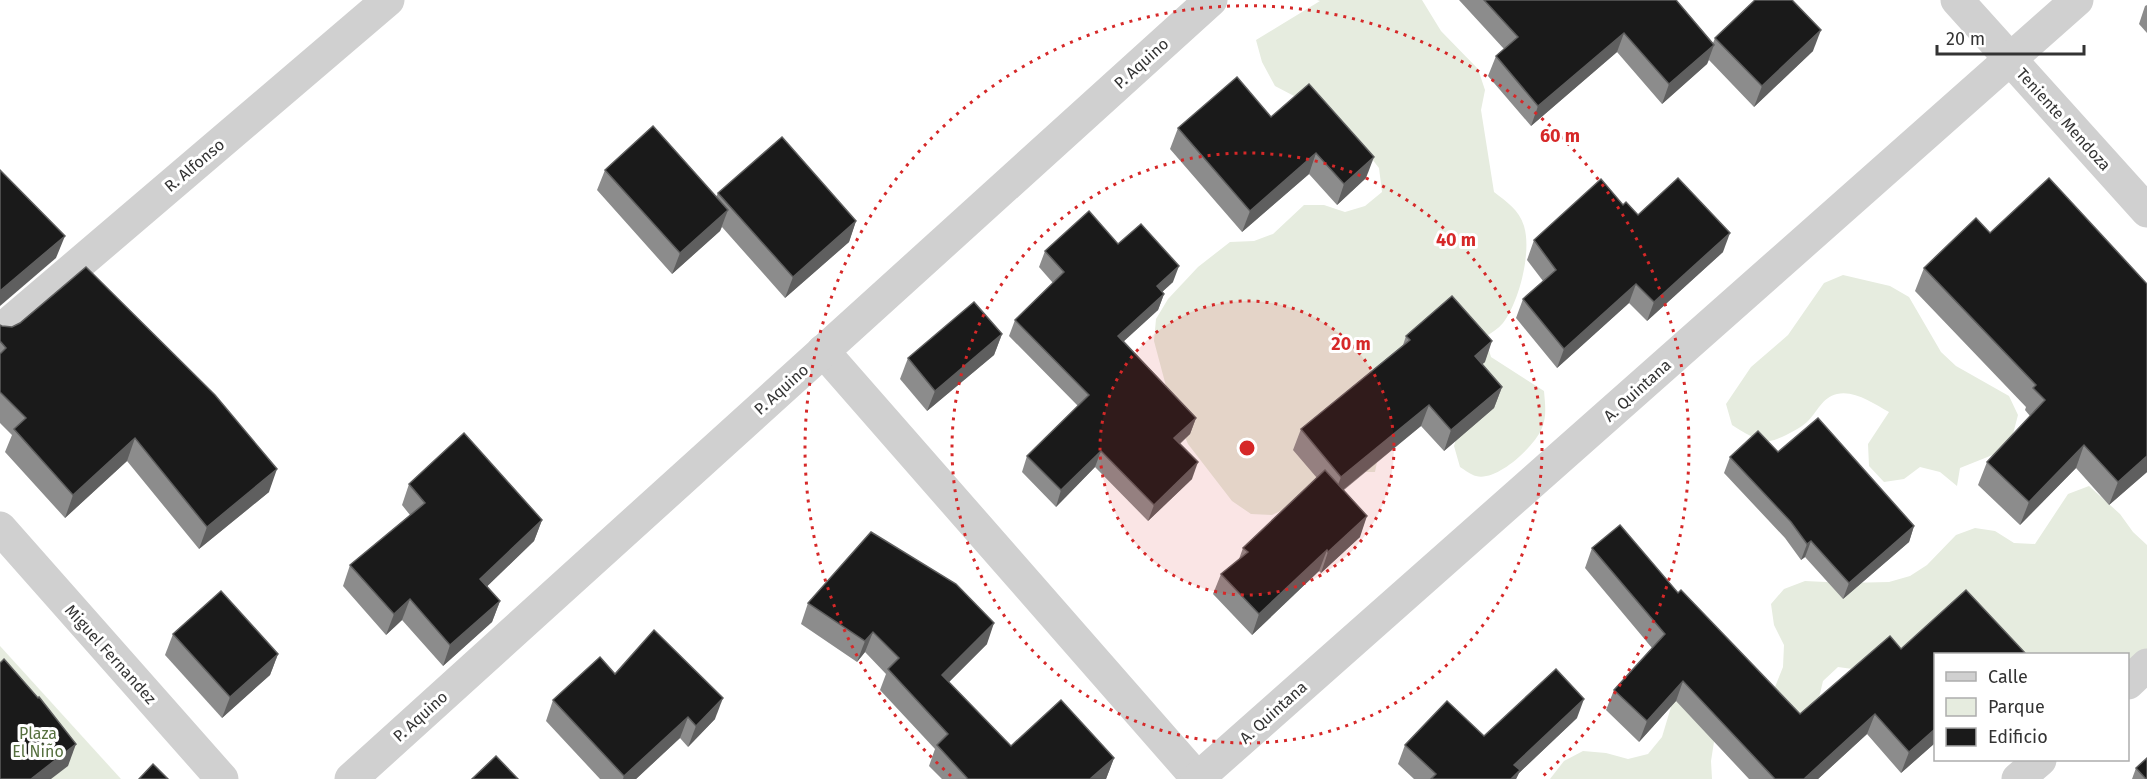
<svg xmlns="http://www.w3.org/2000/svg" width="2147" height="779" font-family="'Fira Sans',sans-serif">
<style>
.green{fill:#e6ecdf}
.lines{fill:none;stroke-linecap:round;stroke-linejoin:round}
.minor{stroke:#d0d0d0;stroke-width:33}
.wall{fill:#8c8c8c}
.shaded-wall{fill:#5f5f5f}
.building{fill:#1a1a1a;stroke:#5f5f5f;stroke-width:1.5}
.ring{fill:none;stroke:#d62828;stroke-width:3;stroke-dasharray:3 6}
.labels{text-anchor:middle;stroke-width:6;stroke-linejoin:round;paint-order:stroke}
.street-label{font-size:16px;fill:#333;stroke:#fff}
.park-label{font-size:16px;fill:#56703f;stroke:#fff}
.centre{fill:#d62828;stroke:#fff;stroke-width:3}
.ring-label{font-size:18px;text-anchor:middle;font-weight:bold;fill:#d62828;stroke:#fff;stroke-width:6;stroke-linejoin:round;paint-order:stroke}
</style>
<rect width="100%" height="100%" fill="#fff"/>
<!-- green -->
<g class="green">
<path d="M1317,0H1422L1441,31L1478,69L1485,90L1481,110L1494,192C1507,202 1519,210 1524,226C1532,252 1519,302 1503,323C1498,329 1491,333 1485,337L1491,357L1544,391C1545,404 1547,416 1542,428C1535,446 1497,482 1476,476C1471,475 1465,470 1460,467L1454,446L1473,380L1382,437L1375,472H1351L1291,506L1272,515L1251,514L1232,501L1188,444L1171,405L1154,341L1156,319L1168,299L1198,267L1230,242L1254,241L1273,234L1304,205H1324L1345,212L1365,206L1382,192L1379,168L1350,131L1334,117L1275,86L1262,62L1256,40L1320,1Z"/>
<path d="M1843,275L1890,286L1909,297L1941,352L1956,366L2009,396L2018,415L2013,434L2000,452L1960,468L1957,486L1940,472L1920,467L1904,479L1884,482L1869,466L1868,444L1889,412C1874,404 1855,390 1837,394C1822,397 1817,413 1807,422C1801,428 1778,440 1770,441C1757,441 1743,432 1732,425L1726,404L1751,367L1788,335L1824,283Z"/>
<path d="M2089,486L2120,514L2133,532L2147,545V668L2128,682V654H1936L1860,670L1838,667L1823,681L1818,702L1845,748L1782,708L1775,687L1783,667L1784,645L1774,625L1771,604L1784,589L1805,581L1846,583L1889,582L1910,576L1927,565L1956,535L1975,528L1995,531L2014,543L2035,544L2068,494Z"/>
<path d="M0,646L121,779H0Z"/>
<path d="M1674,697H1721L1711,761L1712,779H1550L1564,761L1583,751L1606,753L1628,759L1648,754L1662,737Z"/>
</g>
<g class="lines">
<!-- minor -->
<g class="minor">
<path d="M1957,0L2147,211"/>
<path d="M0,331L388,0"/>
<path d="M823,351L1198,779"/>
<path d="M0,528L222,779"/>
<path d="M2128,683L2147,665"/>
<path d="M351,779L1211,0"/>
<path d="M1197,779L2077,0"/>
<path d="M2018,779L2040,760"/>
</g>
</g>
<!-- wall -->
<g class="wall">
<path d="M1459,0H1676L1713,43L1715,38L1813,51L1754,107L1709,60L1707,64L1662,104L1617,52L1531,126L1488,76L1496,56L1504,49Z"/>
<path d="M2147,5V33L2139,24L2145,6Z"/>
<path d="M1271,117L1366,178L1337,205L1309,174L1242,232L1170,149L1178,128Z"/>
<path d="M605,170L716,197L718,193L856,221L849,242L785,298L722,227L720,231L672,274L597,190Z"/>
<path d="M1623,205L1638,215L1723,252L1647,321L1629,303L1557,368L1516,318L1523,299L1543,281L1527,260L1534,240Z"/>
<path d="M1990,233L2147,284V472L2109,505L2076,468L2020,525L1978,485L1987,462L2030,416L2025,410L2026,407L1915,291L1924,268Z"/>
<path d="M1118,244L1173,282L1162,292L1164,294L1158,310L1124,341L1196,418L1190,434L1180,444L1192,479L1148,521L1095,467L1056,507L1022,472L1027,456L1078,406L1009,336L1015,320L1053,283L1039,267L1045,251Z"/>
<path d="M0,325L269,492L199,549L127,461L65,518L5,452L12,435L0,423Z"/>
<path d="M1002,334L994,355L927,411L900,379L908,358Z"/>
<path d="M1406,336L1485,362L1482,364L1502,387L1494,408L1444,451L1421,426L1344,490L1360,537L1321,573L1319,571L1252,635L1213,594L1221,574L1239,559L1243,548L1317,478L1293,450L1301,429L1403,345Z"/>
<path d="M1778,452L1914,526L1909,542L1843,599L1805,557L1801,560L1785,538L1724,473L1730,457Z"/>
<path d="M409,484L542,520L534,541L487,586L500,601L492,622L443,666L402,620L386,635L343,586L350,565L410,515L402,505Z"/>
<path d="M1592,548L1678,593L1800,714L1901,649L1935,654V743L1901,773L1867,734L1818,779H1749L1676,701L1639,742L1606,710L1614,690L1652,648L1585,568Z"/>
<path d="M808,603L987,644L949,682L1011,746L1114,758L1106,779H942L929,766L935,749L880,690L886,674L865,652L857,662L801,624Z"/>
<path d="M173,634L278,654L270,675L222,718L165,655Z"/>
<path d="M615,674L715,719L688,747L680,738L636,779H600L546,721L553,700Z"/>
<path d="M1577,718L1519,773L1516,779H1414L1398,764L1405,745L1484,736Z"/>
<path d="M2136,768L2147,779H2132Z"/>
</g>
<!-- shaded-wall -->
<g class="shaded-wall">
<path d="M1821,30L1813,51L1754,107L1762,86Z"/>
<path d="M1624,33L1617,52L1531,126L1538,106Z"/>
<path d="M1714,45L1707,64L1662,104L1669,84Z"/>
<path d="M1316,153L1309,174L1242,232L1250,211Z"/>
<path d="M1374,157L1366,178L1337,205L1344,184Z"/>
<path d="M728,210L720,231L672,274L680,253Z"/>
<path d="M856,221L849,242L785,298L793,277Z"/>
<path d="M1730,233L1723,252L1647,321L1654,302Z"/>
<path d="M65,236L56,258L0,306V291Z"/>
<path d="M1179,266L1173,282L1151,302L1157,286Z"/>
<path d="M1636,284L1629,303L1557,368L1564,349Z"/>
<path d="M1164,294L1158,310L1112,352L1118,336Z"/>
<path d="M1002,334L994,355L927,411L935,391Z"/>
<path d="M1492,341L1485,362L1467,377L1475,356Z"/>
<path d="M1502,387L1494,408L1444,451L1451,430Z"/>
<path d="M1429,405L1421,426L1333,498L1341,477Z"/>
<path d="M1196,418L1190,434L1168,454L1174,438Z"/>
<path d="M135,438L127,461L65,518L73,495Z"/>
<path d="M2084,445L2076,468L2020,525L2029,502Z"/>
<path d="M1101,451L1095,467L1056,507L1061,490Z"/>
<path d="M2147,456V472L2109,505L2118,482Z"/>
<path d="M1198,462L1192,479L1148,521L1154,505Z"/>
<path d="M277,469L269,492L199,549L207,527Z"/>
<path d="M1367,516L1360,537L1321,573L1328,552Z"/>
<path d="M542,520L534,541L473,600L480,579Z"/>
<path d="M1914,526L1909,542L1843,599L1849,583Z"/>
<path d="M1811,541L1805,557L1801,560L1807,544Z"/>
<path d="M1327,550L1319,571L1252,635L1259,614Z"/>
<path d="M410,599L402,620L386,635L394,614Z"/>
<path d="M500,601L492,622L443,666L450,645Z"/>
<path d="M994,623L987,644L935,696L942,675Z"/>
<path d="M873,632L865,652L857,662L865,641Z"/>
<path d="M278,654L270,675L222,718L230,697Z"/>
<path d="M1683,681L1676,701L1639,742L1647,721Z"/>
<path d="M723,698L715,719L688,747L696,726Z"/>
<path d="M1584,699L1577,718L1519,773L1516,779H1509L1514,765Z"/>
<path d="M1875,714L1867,734L1818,779H1804Z"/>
<path d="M688,717L680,738L636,779H623L624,776Z"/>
<path d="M1935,729V743L1901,773L1909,752Z"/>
<path d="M76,744L68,766L51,779H31Z"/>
<path d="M1114,758L1106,779H1090Z"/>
</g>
<!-- building -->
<g class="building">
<path d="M1484,0H1676L1714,45L1669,84L1624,33L1538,106L1496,56L1518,37Z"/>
<path d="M1755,0H1792L1821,30L1762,86L1715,38Z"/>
<path d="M1237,77L1271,117L1309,84L1374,157L1344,184L1316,153L1250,211L1178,128Z"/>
<path d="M653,126L728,210L680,253L605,170Z"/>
<path d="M782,137L856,221L793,277L718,193Z"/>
<path d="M0,170L65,236L0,291Z"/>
<path d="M1678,178L1730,233L1654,302L1636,284L1564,349L1523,299L1556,270L1534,240L1601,179L1623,205L1626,202L1638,215Z"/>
<path d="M2049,178L2147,284V456L2118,482L2084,445L2029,502L1987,462L2045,400L2033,388L2036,385L1924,268L1976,218L1990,233Z"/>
<path d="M1089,211L1118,244L1141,224L1179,266L1157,286L1164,294L1118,336L1196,418L1174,438L1198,462L1154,505L1101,451L1061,490L1027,456L1089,395L1015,320L1064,272L1045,251Z"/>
<path d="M86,267L215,395L277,469L207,527L135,438L73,495L14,429L26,418L0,392V354L6,348L0,341V325L2,326L12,327L20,323Z"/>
<path d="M1452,296L1492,341L1475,356L1502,387L1451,430L1429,405L1341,477L1301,429L1410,340L1406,336Z"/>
<path d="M974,302L1002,334L935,391L908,358Z"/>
<path d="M1818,418L1914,526L1849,583L1811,541L1807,544L1791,522L1730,457L1758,431L1778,452Z"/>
<path d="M464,433L542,520L480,579L500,601L450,645L410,599L394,614L350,565L425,503L409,484Z"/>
<path d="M1325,470L1367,516L1328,552L1327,550L1259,614L1221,574L1248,552L1243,548Z"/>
<path d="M1620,525L1678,593L1681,590L1800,714L1890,636L1901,649L1966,590L2026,654H1935V729L1909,752L1875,714L1804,779H1775L1683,681L1647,721L1614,690L1665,634L1592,548Z"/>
<path d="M871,532L956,584L994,623L942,675L1011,746L1061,700L1114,758L1090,779H968L937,745L948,734L888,669L899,658L873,632L865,641L808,603Z"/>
<path d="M221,591L278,654L230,697L173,634Z"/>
<path d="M654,630L723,698L696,726L688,717L624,776L553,700L600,657L615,674Z"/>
<path d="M4,659L38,698L39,697L76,744L31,779H0V663Z"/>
<path d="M1556,669L1584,699L1514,765L1520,770L1511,779H1431L1436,774L1405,745L1447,701L1484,736Z"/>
<path d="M496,756L518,779H472Z"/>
<path d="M2147,758V779H2146L2136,768Z"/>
<path d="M153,764L168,779H139Z"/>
</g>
<!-- distance rings -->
<circle cx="1247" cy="448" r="147" fill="#d62828" fill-opacity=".12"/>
<g class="ring">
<circle cx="1247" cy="448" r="147"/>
<circle cx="1247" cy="448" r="295"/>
<path d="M951 776A442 442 0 1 1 1543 776"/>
</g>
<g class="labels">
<!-- street labels -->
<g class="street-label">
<text transform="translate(1141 63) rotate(-42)" y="6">P. Aquino</text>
<text transform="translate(2064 119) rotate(48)" y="6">Teniente Mendoza</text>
<text transform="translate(194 165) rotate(-40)" y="6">R. Alfonso</text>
<text transform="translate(781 389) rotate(-42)" y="6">P. Aquino</text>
<text transform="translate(1637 390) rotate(-42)" y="6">A. Quintana</text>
<text transform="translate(111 654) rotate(48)" y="6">Miguel Fernandez</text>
<text transform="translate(1273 712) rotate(-42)" y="6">A. Quintana</text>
<text transform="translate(420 716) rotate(-42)" y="6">P. Aquino</text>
</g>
<!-- park labels -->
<g class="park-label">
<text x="38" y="739">Plaza<tspan x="38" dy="18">El Niño</tspan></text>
</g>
</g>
<circle cx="1247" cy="448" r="9" class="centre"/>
<g class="ring-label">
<text x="1560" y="142">60 m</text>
<text x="1456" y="246">40 m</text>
<text x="1351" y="350">20 m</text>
</g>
<!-- legend -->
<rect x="1934" y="653" width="195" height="108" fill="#ffffff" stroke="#adadad" stroke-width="1.5"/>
<rect x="1946" y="672" width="30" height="9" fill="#d0d0d0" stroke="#adadad" stroke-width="1.5"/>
<text x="1988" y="683" font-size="18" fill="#333333">Calle</text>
<rect x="1946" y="698" width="30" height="18" fill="#e6ecdf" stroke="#adadad" stroke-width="1.5"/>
<text x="1988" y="713" font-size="18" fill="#333333">Parque</text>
<rect x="1946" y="728" width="30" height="18" fill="#1a1a1a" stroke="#adadad" stroke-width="1.5"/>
<text x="1988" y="743" font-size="18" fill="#333333">Edificio</text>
<!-- scale -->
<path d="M1937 45v9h147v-9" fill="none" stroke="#333333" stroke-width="3"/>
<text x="1946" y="45" font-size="18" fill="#333333" stroke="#ffffff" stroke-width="4.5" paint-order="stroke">20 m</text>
</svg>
